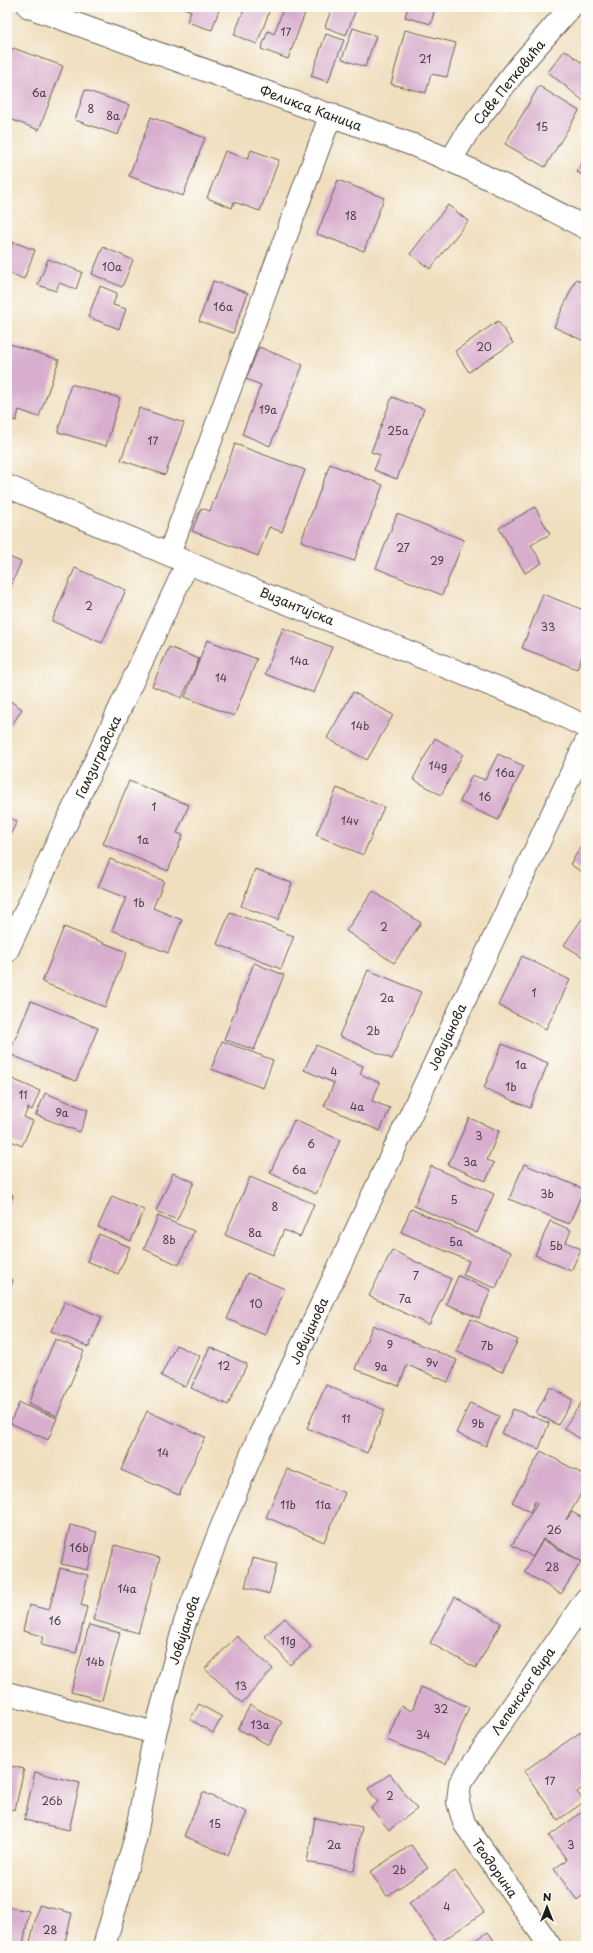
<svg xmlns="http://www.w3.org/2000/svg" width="593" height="1953" font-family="'Playpen Sans',sans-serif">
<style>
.building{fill:#d8adcd}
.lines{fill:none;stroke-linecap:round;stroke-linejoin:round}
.minor-casing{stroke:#666055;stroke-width:24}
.minor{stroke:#fff;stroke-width:22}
.labels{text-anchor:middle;stroke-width:3;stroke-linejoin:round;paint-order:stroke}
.number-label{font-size:11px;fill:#4b4048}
.street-label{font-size:13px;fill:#1c1c1c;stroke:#fdfcf7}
</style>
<rect width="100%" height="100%" fill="#fdfcf7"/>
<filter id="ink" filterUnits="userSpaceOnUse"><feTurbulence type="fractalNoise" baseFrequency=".025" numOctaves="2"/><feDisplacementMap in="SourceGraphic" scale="8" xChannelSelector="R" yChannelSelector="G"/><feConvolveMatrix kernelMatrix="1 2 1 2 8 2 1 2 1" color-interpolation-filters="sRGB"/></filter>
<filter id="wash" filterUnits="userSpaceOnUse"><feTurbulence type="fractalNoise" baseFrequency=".012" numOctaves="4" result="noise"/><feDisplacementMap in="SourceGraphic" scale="16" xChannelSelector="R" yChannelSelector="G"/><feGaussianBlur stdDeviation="0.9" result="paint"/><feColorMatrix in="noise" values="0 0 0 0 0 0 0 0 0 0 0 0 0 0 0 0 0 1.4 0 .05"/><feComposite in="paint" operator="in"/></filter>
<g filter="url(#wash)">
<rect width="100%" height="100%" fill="#f0dfbf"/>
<g id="blocks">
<!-- building -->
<g class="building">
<path d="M181,7H220L212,30L187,22L191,11Z"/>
<path d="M245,7H271L257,44L234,35Z"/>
<path d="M284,7L305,13L288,59L261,49L268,31L274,34Z"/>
<path d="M332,7H357L346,35L325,27Z"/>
<path d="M408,7H435L431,24L405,17Z"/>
<path d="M353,28L376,36L365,67L342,59Z"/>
<path d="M405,30L456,43L447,77L431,74L426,93L391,84Z"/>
<path d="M326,34L344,40L328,82L311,76Z"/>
<path d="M13,48L63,66L39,130L7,118V64Z"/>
<path d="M565,50L586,66V103L548,72Z"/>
<path d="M539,86L579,111L545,167L505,144Z"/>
<path d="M85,90L129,105L118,135L75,120Z"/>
<path d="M151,117L205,138L183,196L129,176Z"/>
<path d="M251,150L279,160L260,211L234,202L232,208L207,198L225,151L248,159Z"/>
<path d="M586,155V177L577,172Z"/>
<path d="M338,180L384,198L364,251L317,234Z"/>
<path d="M448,205L468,221L430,269L410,254Z"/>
<path d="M13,242L35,250L24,279L7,272V258Z"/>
<path d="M103,247L133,260L122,287L92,274Z"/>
<path d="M48,259L82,272L76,289L59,283L56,291L38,285Z"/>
<path d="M576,279L586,284V342L554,327Z"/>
<path d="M213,281L248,293L233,333L199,321Z"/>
<path d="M100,286L117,293L113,305L126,309L119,329L88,317Z"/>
<path d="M498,321L513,343L469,372L455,351Z"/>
<path d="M10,344L59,360L39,417L19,410L16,421L7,418V352Z"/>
<path d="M259,347L303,365L270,446L242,434L261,385L246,379Z"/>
<path d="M71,384L120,398L106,446L58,432Z"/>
<path d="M392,397L424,409L397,479L374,470L380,455L371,452Z"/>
<path d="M139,408L184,423L165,475L121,460Z"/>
<path d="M235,444L305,470L282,532L269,527L258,556L192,531L201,508L210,511Z"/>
<path d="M330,464L383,485L354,561L301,541Z"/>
<path d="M535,507L550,534L531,545L542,563L525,573L499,528Z"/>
<path d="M397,514L464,540L442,595L376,568Z"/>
<path d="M7,556L21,562L7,595Z"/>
<path d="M75,568L126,590L102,643L52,621Z"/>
<path d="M543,594L586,611V653L584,651L577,669L522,648Z"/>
<path d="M283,628L332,647L314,693L265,674Z"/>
<path d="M207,640L257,659L234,716L185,697Z"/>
<path d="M169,647L199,659L182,698L152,686Z"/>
<path d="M353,692L393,715L367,760L327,738Z"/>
<path d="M7,699L22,709L12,725L7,721Z"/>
<path d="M435,738L463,754L441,795L413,779Z"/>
<path d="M498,754L524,766L498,820L460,802L472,775L485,780Z"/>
<path d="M129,781L189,805L177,833L183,835L168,871L103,844Z"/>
<path d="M337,788L384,807L363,855L316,835Z"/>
<path d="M7,817L17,821L7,842Z"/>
<path d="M586,839V875L570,864Z"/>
<path d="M110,859L164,881L153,908L182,920L168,953L112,930L126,898L98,887Z"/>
<path d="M255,869L292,883L278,920L241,906Z"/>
<path d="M373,891L421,923L394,963L346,931Z"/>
<path d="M230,912L294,936L281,969L217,944Z"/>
<path d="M586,913V959L564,945Z"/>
<path d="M64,927L127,952L105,1007L42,982Z"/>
<path d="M522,956L570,980L546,1029L498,1005Z"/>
<path d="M254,963L284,975L254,1050L224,1039Z"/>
<path d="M368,970L421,992L392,1059L339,1036Z"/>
<path d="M31,1001L98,1028L76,1081L9,1054Z"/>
<path d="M222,1041L273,1060L263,1088L211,1069Z"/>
<path d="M502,1044L548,1063L530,1108L484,1088Z"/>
<path d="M316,1045L363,1066L360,1074L380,1083L372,1101L390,1108L380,1131L324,1106L334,1083L304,1070Z"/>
<path d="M10,1078L40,1091L32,1110L28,1108L24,1117L33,1121L22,1146L7,1139V1084Z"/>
<path d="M45,1093L88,1110L80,1132L36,1115Z"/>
<path d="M469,1118L499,1131L487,1160L494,1163L486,1181L448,1165Z"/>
<path d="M294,1120L340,1140L316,1194L270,1173Z"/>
<path d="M524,1164L584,1189L569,1224L509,1199Z"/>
<path d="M431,1166L494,1194L477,1233L414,1206Z"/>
<path d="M173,1173L194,1182L177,1220L156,1211Z"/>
<path d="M250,1177L314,1204L300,1237L284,1230L273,1255L225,1235Z"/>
<path d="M7,1192L13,1195L7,1209Z"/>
<path d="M112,1196L144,1210L131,1241L98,1227Z"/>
<path d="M411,1209L511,1252L496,1288L463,1275L469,1261L401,1232Z"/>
<path d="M158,1216L194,1231L179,1265L144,1249Z"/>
<path d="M550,1221L571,1230L566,1242L581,1249L571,1271L535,1255Z"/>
<path d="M99,1234L130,1247L118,1274L87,1261Z"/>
<path d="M392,1250L451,1279L429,1325L369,1296Z"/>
<path d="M247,1273L285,1289L265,1335L227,1319Z"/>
<path d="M458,1276L491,1290L479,1318L446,1304Z"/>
<path d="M7,1277L13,1280L7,1296Z"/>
<path d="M65,1301L102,1317L89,1347L51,1331Z"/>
<path d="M471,1319L518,1340L502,1372L456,1351Z"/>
<path d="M373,1325L457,1360L448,1382L407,1365L399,1386L355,1369Z"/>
<path d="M55,1339L84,1351L57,1416L28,1404Z"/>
<path d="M176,1345L200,1356L186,1387L161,1376Z"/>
<path d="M210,1347L247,1364L228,1405L191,1388Z"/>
<path d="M326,1385L385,1410L367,1453L307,1428Z"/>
<path d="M550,1387L573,1400L558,1425L536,1413Z"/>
<path d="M586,1396V1443L564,1428Z"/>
<path d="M19,1403L57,1418L48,1440L10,1423Z"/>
<path d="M470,1403L499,1416L486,1446L456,1433Z"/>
<path d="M513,1409L549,1423L539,1449L502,1434Z"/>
<path d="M147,1411L205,1437L179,1495L121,1470Z"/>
<path d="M541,1451L586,1476V1485L566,1520L572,1512L586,1520V1564L543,1539L533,1557L512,1545L537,1503L535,1501L530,1512L512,1502Z"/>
<path d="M287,1469L345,1493L324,1542L266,1517Z"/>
<path d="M70,1525L97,1532L88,1570L61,1564Z"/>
<path d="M543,1540L581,1562L561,1594L524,1572Z"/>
<path d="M115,1545L160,1558L138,1633L93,1620Z"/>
<path d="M253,1558L277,1564L269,1594L245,1587Z"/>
<path d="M60,1568L88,1575L81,1605L87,1607L76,1653L41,1645L43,1636L23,1631L29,1605L49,1610Z"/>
<path d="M455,1597L501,1623L476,1668L430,1643Z"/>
<path d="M285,1618L311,1647L290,1665L265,1636Z"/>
<path d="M89,1625L120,1633L102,1700L71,1692Z"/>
<path d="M237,1636L273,1669L242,1703L205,1669Z"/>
<path d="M421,1687L469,1707L446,1764L387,1740L401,1706L412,1711Z"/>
<path d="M199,1704L222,1717L213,1733L190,1719Z"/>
<path d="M250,1705L282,1722L269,1745L238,1729Z"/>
<path d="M585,1729L586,1785L577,1792L584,1802L558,1820L524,1771Z"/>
<path d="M7,1765L24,1769L15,1810L7,1808Z"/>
<path d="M35,1772L80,1783L69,1830L24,1820Z"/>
<path d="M390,1774L417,1809L389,1830L371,1808L378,1802L368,1789Z"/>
<path d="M203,1792L247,1812L228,1855L184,1836Z"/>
<path d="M586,1809V1893L577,1900L554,1869L567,1860L549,1836Z"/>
<path d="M315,1818L362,1827L354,1871L307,1862Z"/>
<path d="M411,1845L428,1868L387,1896L370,1872Z"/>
<path d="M455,1871L484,1912L438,1944L409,1903Z"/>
<path d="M39,1905L72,1913L64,1946H29Z"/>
<path d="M7,1907L29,1911L23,1946H7Z"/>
<path d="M488,1932L498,1946H468Z"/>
</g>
</g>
</g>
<g filter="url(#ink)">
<use href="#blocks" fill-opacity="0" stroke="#666055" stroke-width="1"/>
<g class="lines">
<!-- minor casing -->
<g class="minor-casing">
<g id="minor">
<path d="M29,7L416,146C474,169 530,198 586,228"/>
<path d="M451,160L467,133L521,64L571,7"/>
<path d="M7,486L217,575L541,705L586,727"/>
<path d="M169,554L331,114"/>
<path d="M7,951L188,562"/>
<path d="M7,1693L155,1733"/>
<path d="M104,1946L135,1840L155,1733L185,1622L219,1533L257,1441L586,742"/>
<path d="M550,1946L464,1823L458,1802L460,1783L586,1599"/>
</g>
</g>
<!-- minor -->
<use href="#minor" class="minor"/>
</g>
</g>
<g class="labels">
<!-- number labels -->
<g class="number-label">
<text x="286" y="36">17</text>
<text x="425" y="63">21</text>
<text x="39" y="97">6a</text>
<text x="91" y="113">8</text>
<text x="113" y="120">8a</text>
<text x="542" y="131">15</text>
<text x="351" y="220">18</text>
<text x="112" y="271">10a</text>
<text x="223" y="311">16a</text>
<text x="484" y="351">20</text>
<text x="268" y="414">19a</text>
<text x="398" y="435">25a</text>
<text x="153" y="445">17</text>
<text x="403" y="552">27</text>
<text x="437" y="565">29</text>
<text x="89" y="610">2</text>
<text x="548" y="631">33</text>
<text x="299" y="665">14a</text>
<text x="221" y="682">14</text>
<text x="360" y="730">14b</text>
<text x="438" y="770">14g</text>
<text x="505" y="777">16a</text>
<text x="485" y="801">16</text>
<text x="154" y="811">1</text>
<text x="350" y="825">14v</text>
<text x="143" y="844">1a</text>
<text x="139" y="907">1b</text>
<text x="384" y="931">2</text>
<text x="534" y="997">1</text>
<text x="387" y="1002">2a</text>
<text x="373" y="1035">2b</text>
<text x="521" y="1069">1a</text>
<text x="334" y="1076">4</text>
<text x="511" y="1091">1b</text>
<text x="23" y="1099">11</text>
<text x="357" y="1111">4a</text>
<text x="62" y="1117">9a</text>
<text x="479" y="1140">3</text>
<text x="311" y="1148">6</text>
<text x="470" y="1166">3a</text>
<text x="299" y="1174">6a</text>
<text x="547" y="1198">3b</text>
<text x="454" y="1204">5</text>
<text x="275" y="1211">8</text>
<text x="255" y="1237">8a</text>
<text x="169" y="1244">8b</text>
<text x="456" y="1246">5a</text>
<text x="556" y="1250">5b</text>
<text x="416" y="1280">7</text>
<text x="405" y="1303">7a</text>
<text x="256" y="1308">10</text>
<text x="390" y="1349">9</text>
<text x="487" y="1350">7b</text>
<text x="432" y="1367">9v</text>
<text x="224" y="1370">12</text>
<text x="381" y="1371">9a</text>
<text x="346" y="1423">11</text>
<text x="478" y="1428">9b</text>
<text x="163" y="1457">14</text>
<text x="288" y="1509">11b</text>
<text x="323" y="1509">11a</text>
<text x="554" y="1534">26</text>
<text x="79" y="1552">16b</text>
<text x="552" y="1571">28</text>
<text x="127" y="1593">14a</text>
<text x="55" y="1625">16</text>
<text x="288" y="1645">11g</text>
<text x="95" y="1666">14b</text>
<text x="241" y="1690">13</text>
<text x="441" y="1713">32</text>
<text x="260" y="1729">13a</text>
<text x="423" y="1739">34</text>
<text x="550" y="1785">17</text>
<text x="390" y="1800">2</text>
<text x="52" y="1805">26b</text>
<text x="215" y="1828">15</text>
<text x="334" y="1849">2a</text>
<text x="571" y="1849">3</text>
<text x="399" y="1874">2b</text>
<text x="447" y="1911">4</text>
<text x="50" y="1934">28</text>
</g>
<!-- street labels -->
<g class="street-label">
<text transform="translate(509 82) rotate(-51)" y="5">Саве Петковића</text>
<text transform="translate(311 108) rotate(20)" y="5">Феликса Каница</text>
<text transform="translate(297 606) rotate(22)" y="5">Византијска</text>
<text transform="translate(98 757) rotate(-65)" y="5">Гамзиградска</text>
<text transform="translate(447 1037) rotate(-65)" y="5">Јовијанова</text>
<text transform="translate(309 1331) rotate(-65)" y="5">Јовијанова</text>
<text transform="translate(184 1630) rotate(-72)" y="5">Јовијанова</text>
<text transform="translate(523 1691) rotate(-56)" y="5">Лепенског вира</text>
<text transform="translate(495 1868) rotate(55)" y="5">Теодорина</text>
</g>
</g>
<!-- margin -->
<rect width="593" height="1953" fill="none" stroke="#fdfcf7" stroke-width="24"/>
<!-- north arrow -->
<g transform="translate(547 1907)" stroke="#fdfcf7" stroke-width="3" paint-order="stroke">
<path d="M0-3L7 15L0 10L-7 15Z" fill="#1c1c1c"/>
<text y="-6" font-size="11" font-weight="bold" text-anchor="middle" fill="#1c1c1c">N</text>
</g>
</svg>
